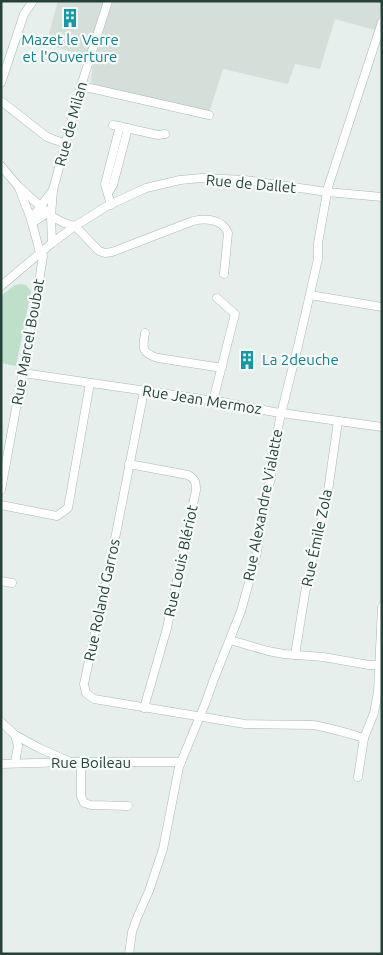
<svg xmlns="http://www.w3.org/2000/svg" width="383" height="955" font-family="Ubuntu,sans-serif">
<style>
.built{fill:#d4dfda}
.green{fill:#bfe0c8}
.lines{fill:none;stroke-linecap:round;stroke-linejoin:round}
.street-casing{stroke:#a8b8b2;stroke-width:9}
.street{stroke:#fff;stroke-width:8}
.labels{text-anchor:middle;stroke-width:4.5;stroke-linejoin:round;paint-order:stroke}
.culture-label{font-size:15px;fill:#0d838f;stroke:#f7fbf9}
.street-label{font-size:15px;fill:#24423a;stroke:#f7fbf9}
</style>
<rect width="100%" height="100%" fill="#e6efeb"/>
<!-- built -->
<path class="built" d="M58,1H382V9L375,30L335,19L320,69L295,64L288,84L223,69L209,113L96,88L91,82L93,63L85,56L46,44Z"/>
<!-- green -->
<path class="green" d="M21,284L26,285L31,291L16,366L1,363V296L15,285Z"/>
<g class="lines">
<!-- street casing -->
<g class="street-casing">
<g id="street">
<path d="M1,83L24,14L33,1"/>
<path d="M81,86L209,115"/>
<path d="M1,101L47,137L66,144"/>
<path d="M113,125L158,135L165,134"/>
<path d="M1,166L18,186L51,216L64,223L75,226L99,251L105,253L112,252L193,221C205,218 223,219 228,233L224,274"/>
<path d="M108,193L113,185L128,128"/>
<path d="M111,205L105,184L120,126"/>
<path d="M31,219L53,190"/>
<path d="M32,223L43,216L50,209"/>
<path d="M52,243L51,216L53,190L81,86L108,1"/>
<path d="M1,286L52,243L75,226L107,206L146,188L180,180L202,178L245,180L327,192L382,197"/>
<path d="M310,295L382,307"/>
<path d="M145,333C142,349 142,353 158,358L216,367H222"/>
<path d="M23,373L222,402L274,412L382,427"/>
<path d="M144,391L114,544L84,684L86,693L94,699L245,724L313,725C331,728 347,733 364,738"/>
<path d="M213,401L235,314L217,298"/>
<path d="M129,464L188,475C195,479 196,482 196,490L167,628L144,708"/>
<path d="M1,490L38,289L43,256L39,249L31,219L19,188"/>
<path d="M1,505L57,516L68,508L90,383"/>
<path d="M1,581L12,583"/>
<path d="M230,640L268,651L284,654L323,657L369,665H380"/>
<path d="M295,655L305,593L328,491L338,421"/>
<path d="M1,722L15,735L39,748L68,761"/>
<path d="M15,735L18,746L15,763"/>
<path d="M81,763V796L84,803L91,805L128,806"/>
<path d="M1,764L69,762H181"/>
<path d="M358,777L364,738L374,713L378,692L382,607"/>
<path d="M129,954L132,932L137,918L149,891L163,849L179,767L205,704L214,679L241,611L256,557L259,540L260,525L265,496L271,479L273,455L280,418L298,346L318,259V243L328,187L382,22"/>
</g>
</g>
<!-- street -->
<use href="#street" class="street"/>
</g>
<!-- icons -->
<defs>
<g id="building-bare" transform="scale(1.5)"><path d="M-4-6H4V6H1V3H-1V6H-4ZM-2.5-4.3h1.7v1.8h-1.7ZM.8-4.3h1.7v1.8H.8ZM-2.5-1h1.7V.8h-1.7ZM.8-1h1.7V.8H.8Z" fill="#0f9aa8" stroke="#f7fbf9" stroke-width="2.5" paint-order="stroke"/></g>
</defs>
<g fill-rule="evenodd">
<use href="#building-bare" x="70" y="18"/>
<use href="#building-bare" x="247" y="360"/>
</g>
<g class="labels">
<!-- culture labels -->
<g class="culture-label">
<text x="70" y="45">Mazet le Verre<tspan x="70" dy="17">et l'Ouverture</tspan></text>
<text x="262" y="365" text-anchor="start">La 2deuche</text>
</g>
<!-- street labels -->
<g class="street-label">
<text transform="translate(71 124) rotate(-75)" y="5">Rue de Milan</text>
<text transform="translate(251 184) rotate(5)" y="5">Rue de Dallet</text>
<text transform="translate(28 342) rotate(-80)" y="5">Rue Marcel Boubat</text>
<text transform="translate(202 400) rotate(9)" y="5">Rue Jean Mermoz</text>
<text transform="translate(263 505) rotate(-79)" y="5">Rue Alexandre Vialatte</text>
<text transform="translate(317 538) rotate(-78)" y="5">Rue Émile Zola</text>
<text transform="translate(181 561) rotate(-78)" y="5">Rue Louis Blériot</text>
<text transform="translate(102 600) rotate(-78)" y="5">Rue Roland Garros</text>
<text x="91" y="768">Rue Boileau</text>
</g>
</g>
<!-- border -->
<rect width="383" height="955" fill="none" stroke="#24423a" stroke-width="5"/>
</svg>
